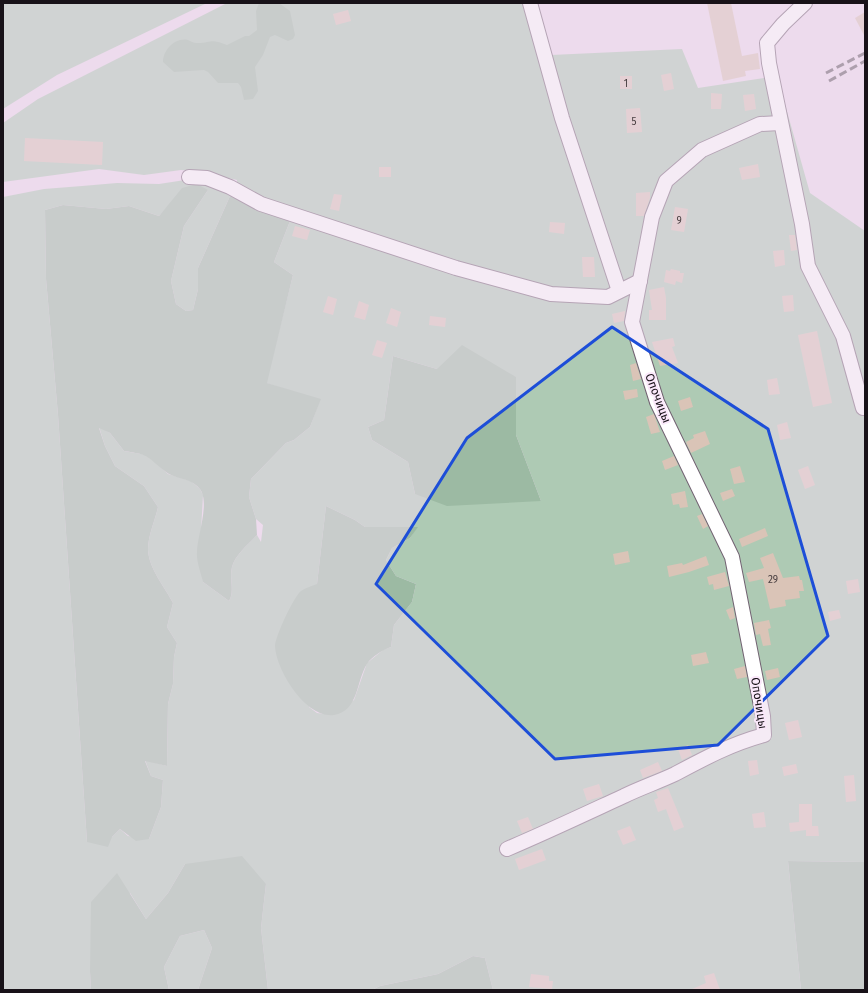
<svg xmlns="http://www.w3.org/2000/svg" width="868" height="993" font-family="'Fira Sans',sans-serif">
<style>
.green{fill:#aecab4;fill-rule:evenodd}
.forest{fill:#9cbaa3}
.building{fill:#dac4b7}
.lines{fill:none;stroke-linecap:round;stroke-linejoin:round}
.minor-casing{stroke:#726272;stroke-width:16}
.minor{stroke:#fff;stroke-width:14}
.rail{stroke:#615761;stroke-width:3;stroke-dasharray:8 4;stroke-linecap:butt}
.marked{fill:none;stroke:#1d4ed8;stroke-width:3;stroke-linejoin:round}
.labels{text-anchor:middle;stroke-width:4;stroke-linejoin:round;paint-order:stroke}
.number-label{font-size:10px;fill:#483e40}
.street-label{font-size:12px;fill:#181218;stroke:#fae8fa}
</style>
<rect width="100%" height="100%" fill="#eddbed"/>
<!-- green -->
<g class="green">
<path d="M3,3H207L57,75L3,109Z"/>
<path d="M227,3H535L551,55L682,49L698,88L777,76L810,193L865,231V862L788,861L801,990H493L485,958L473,956L438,974L380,986L372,990H268L261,928L266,884L185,864L168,893L146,919L130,893L90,972L91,990H3V197L44,189L82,186L117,183L159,184L185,180L198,181L235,194L237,180L201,172L181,170L144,175L99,169L3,182V123L38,99ZM208,190L184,226L171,281L176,304L186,311L193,310L198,289V268L230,196L290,221L274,262L293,275L266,383L320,400L310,427L294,440L286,443L251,479L249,497L256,519L263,525L261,542L257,535C249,544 235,555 232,567C229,578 235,591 229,601L203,582L201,531L203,495L200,489L191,481L168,474L147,455L124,451L110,433L99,427L105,446L115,466L144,486L158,507C155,521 148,535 148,550C149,569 165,587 173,603L167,627L177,643L174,657L173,684L168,704L167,766L145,760L151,776L163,780L161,807L149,839L128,836L120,829L112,837L87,842L58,415L46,279L45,210L63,205L106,209L129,206L159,216L169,205ZM393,356L437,369L516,377V435L541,501L415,494L408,462L372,440L368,427L384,420ZM326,506L355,520L365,527H417L410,538L392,548L386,560L396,576L416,584L412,602L394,625L391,647L383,650L367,663L354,700L333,715L317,713L309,707L317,584Z"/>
<path d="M204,930L212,948L198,990H169L164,967L180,936Z"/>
</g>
<!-- forest -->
<g class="forest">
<path d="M259,3H279L290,11L295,35L293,39L288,41L275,35L270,37L263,55L255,67L258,91L253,99L244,100L241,87L238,83H218L208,72L204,70L174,72L163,62C163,50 175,37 188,40C191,41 193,43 197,43C213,43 209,38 227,45L245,36H249L257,30L256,11Z"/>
<path d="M197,184L208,190L184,226L171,281L176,304L186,311L193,310L198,289V268L230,196L290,221L274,262L293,275L267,383L321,399L310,427L294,440L286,443L251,479L249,497L256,519L257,535C249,544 235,555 232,567C229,578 235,591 229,601L203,582C201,573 196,561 197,552C197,536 211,501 199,488C189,477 177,480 166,472C146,457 152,455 124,451L110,433L99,428L105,446L115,466L144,486L158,507C155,521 148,535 148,550C149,569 165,587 173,603L167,627L177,643L174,657L173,684L168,704L167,766L145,761L151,776L163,780L161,807L149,839L136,841L120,829L112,837L108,847L87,842L58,415L46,279L45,210L63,205L106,209L129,206L159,216L182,188Z"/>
<path d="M462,345L516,377V435L541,501L447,506L415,494L408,462L372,440L368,427L384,420L393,356L437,369Z"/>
<path d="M326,506L355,520L365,527H418L410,538L392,548L386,560L396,576L416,584L412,602L394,625L391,647C383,650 372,656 367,664C356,681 359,711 334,715C306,719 276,670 275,646C275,637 294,596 301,591C305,588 312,586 317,584Z"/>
<path d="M242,856L266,884L261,928L268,990H198L212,948L204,930L180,936L164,967L169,990H91L90,972L91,902L117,873L146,919L168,893L185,864Z"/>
<path d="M788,861L865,862V990H801Z"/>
<path d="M473,956L485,958L493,990H372L380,986L438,974Z"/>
</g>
<!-- building -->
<g class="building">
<path d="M707,3H731L742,56L758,53L760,69L745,71L746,76L723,81Z"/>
<path d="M348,10L351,21L336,25L333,14Z"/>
<path d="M865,12V37L855,18Z"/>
<path d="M671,73L674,89L664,91L661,75Z"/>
<rect x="620" y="76" width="12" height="13"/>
<path d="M711,93L722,94L721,109H711Z"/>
<path d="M754,94L756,109L745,111L743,95Z"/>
<path d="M640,108L642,132L627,133L626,109Z"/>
<path d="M25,138L103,142L102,165L24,161Z"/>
<path d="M758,164L760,177L742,180L739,168Z"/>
<rect x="379" y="167" width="12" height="10"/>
<path d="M650,192V198L644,216H636V193Z"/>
<path d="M334,194L342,195L339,211L330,209Z"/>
<path d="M675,207L688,209L684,232L671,230Z"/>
<path d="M550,222L565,223L564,234L549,232Z"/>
<path d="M295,226L310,230L307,240L292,236Z"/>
<path d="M789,235H795L797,250L791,251Z"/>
<path d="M784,250L785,265L775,267L773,251Z"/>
<path d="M582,257H594L595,277H583Z"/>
<path d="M671,269L680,271V273H684L682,283L676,281L675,285L664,282L666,270L670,271Z"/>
<path d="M664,287L666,298V320H649V310H652L649,290Z"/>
<path d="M793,295L794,311L784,312L782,296Z"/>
<path d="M328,296L337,299L333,315L323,312Z"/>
<path d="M359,301L369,305L365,320L354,317Z"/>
<path d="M391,308L401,312L397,327L386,323Z"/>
<path d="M625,311L624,321L614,323L612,314Z"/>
<path d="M430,316L446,318L445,327L429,325Z"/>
<path d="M817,331L832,403L813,407L798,335Z"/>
<path d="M673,338L675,346L672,347L678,363L660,366L652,342Z"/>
<path d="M377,340L387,343L382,358L372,355Z"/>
<path d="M636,363L641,379L633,381L630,365Z"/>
<path d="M777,378L780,394L769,395L767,380Z"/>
<path d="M637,389L638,397L625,400L623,391Z"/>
<path d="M690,397L693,407L681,411L678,401Z"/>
<path d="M654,414L660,432L651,434L646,417Z"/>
<path d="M787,422L791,438L780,440L777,425Z"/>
<path d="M705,431L710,444L691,453L686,442L694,438L693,435Z"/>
<path d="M674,456L678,465L665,470L662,461Z"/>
<path d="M740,466L745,482L734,484L730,469Z"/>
<path d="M808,466L815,485L805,489L798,470Z"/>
<path d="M732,489L735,496L723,501L720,493Z"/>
<path d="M685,491L688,507L680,508L679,504L673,505L671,494Z"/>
<path d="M702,514L708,526L703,529L697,516Z"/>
<path d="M765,528L768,536L742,547L739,539Z"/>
<path d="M628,551L630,562L615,565L613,554Z"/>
<path d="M773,553L783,578L799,576L800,580H802L804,591H799L800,598L785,600L786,606L770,609L763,579L749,582L746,573L764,568L760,558Z"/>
<path d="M706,556L709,565L689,572L669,577L667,566L682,563L683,565Z"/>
<path d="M725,572L729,586L714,590L713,584L709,585L707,577Z"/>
<path d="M858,579L860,592L848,594L846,581Z"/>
<path d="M733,607L735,618L730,620L726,610Z"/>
<path d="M839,610L841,618L830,621L828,612Z"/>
<path d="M769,620L771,628L768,629L771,645L763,646L760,634L756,635L754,623Z"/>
<path d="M706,652L709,663L693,666L691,655Z"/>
<path d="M745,666L747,677L737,679L734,669Z"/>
<path d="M778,668L780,677L767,680L765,671Z"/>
<path d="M798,720L802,737L789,740L785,723Z"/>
<path d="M688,745L692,755L682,760L678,749Z"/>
<path d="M757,760L759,774L750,776L748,761Z"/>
<path d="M658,762L662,771L643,778L640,770Z"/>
<path d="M796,764L798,773L784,776L782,767Z"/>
<path d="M854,775L856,801L846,802L844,776Z"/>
<path d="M599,784L603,796L587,801L583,789Z"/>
<path d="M668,788L684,827L674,831L666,809L658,812L654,800L658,798L656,792Z"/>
<path d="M799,804H812V826H818L819,836H806V830L790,832L789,823L799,822Z"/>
<path d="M764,812L766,827L754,828L752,814Z"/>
<path d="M528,817L533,829L522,833L517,821Z"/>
<path d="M630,826L636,840L623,845L617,831Z"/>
<path d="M542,849L546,860L519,870L515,859Z"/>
<path d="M714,973L720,990H690L706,983L704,976Z"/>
<path d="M531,974L549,976V981H553L552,989L529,987Z"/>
</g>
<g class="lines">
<!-- minor casing -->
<g class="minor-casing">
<g id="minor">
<path d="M530,3L562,118L619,291"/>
<path d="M805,3L783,24L767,43L769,63L802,224L808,266L843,336L863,408"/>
<path d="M189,177L207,178L230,187L261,204L456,268L551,294L608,297L640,281"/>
<path d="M507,849C547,832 585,814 624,796C640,788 658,782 675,774C705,758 731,744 764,735L763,716L732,557L657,402L632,322L652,217L666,181L702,150L760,124L780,123"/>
</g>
</g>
<!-- minor -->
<use href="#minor" class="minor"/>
<!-- rail -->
<g class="rail">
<path d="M826,73L865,53"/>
<path d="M829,81L865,61"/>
</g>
</g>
<!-- marked area -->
<path d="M0 0H868V993H0ZM612,327L768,429L828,636L718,745L555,759L376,584L467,438Z" fill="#eddbed" fill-opacity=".55" fill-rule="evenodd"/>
<path class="marked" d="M612,327L768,429L828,636L718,745L555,759L376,584L467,438Z"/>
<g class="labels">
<!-- number labels -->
<g class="number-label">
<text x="626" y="87">1</text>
<text x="634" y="125">5</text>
<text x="679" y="224">9</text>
<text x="773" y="583">29</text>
</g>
<!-- street labels -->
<g class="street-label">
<text transform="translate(658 398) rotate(69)" y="4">Опочицы</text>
<text transform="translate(759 703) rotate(81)" y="4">Опочицы</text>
</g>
</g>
<!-- border -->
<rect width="868" height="993" fill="none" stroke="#181218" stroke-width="8"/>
</svg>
